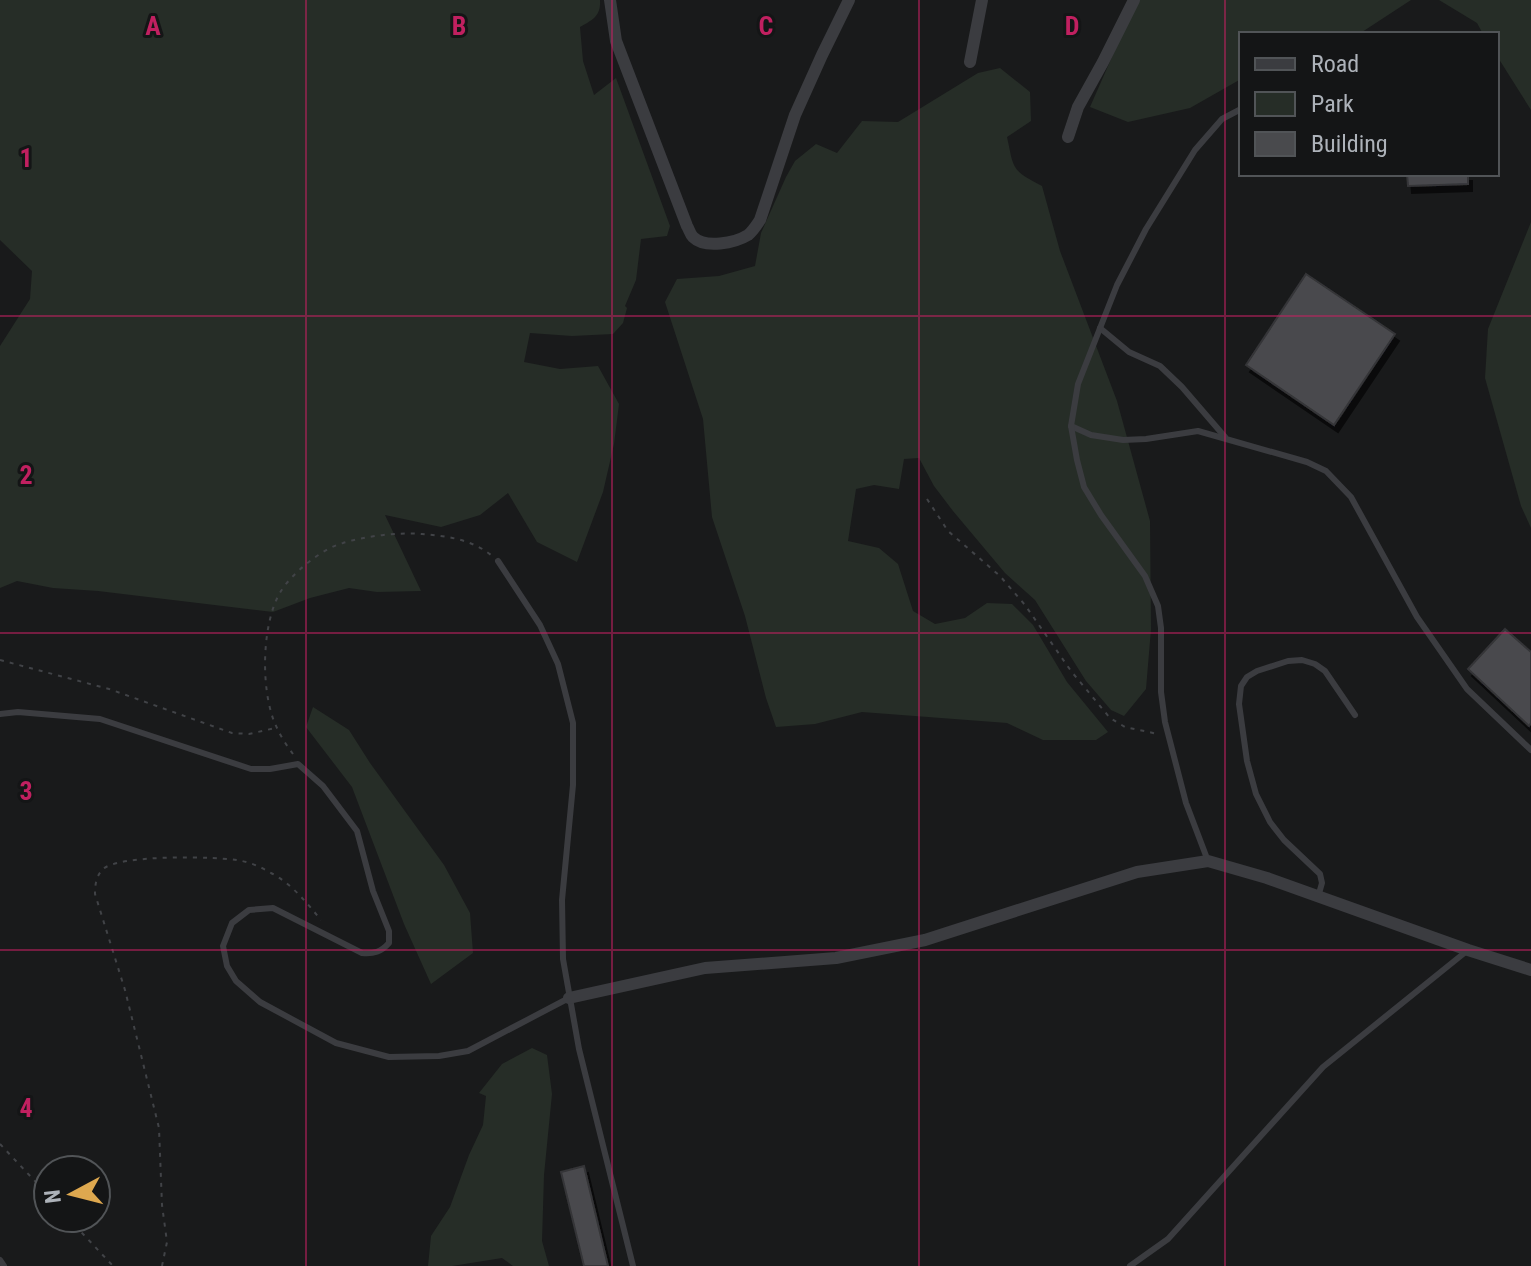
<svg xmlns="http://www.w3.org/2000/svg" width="1531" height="1266" font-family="'Roboto Condensed',sans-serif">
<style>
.green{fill:#262d27}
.building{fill:#494a4d;stroke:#343437;stroke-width:2;filter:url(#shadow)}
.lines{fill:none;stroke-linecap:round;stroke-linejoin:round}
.path{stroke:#414347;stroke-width:2;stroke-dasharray:4 6;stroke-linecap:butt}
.service{stroke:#3b3c40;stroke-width:6}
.minor{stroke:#3b3c40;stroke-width:12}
.grid{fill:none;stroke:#c12060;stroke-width:2;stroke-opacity:0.55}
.grid-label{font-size:26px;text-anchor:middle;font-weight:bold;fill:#c12060;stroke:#141516;stroke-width:6;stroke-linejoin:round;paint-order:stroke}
</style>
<defs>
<filter id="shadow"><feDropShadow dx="4" dy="7" stdDeviation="0" flood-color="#0009"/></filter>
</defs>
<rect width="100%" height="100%" fill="#191a1b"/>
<!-- green -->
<g class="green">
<path d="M0,0H600C601,16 593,20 580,27L583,61L594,95L616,78L670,226L667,236L641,239L636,280L625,306L627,308L623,323L613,334L572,336L530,333L524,362L560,369L598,366L619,404L614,444L603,492L577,562L537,542L508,493L480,515L441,527L385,515L421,591L377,592L349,588L310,598L273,612L98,591L53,588L17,581L0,588V346L30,299L32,271L0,240Z"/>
<path d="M1137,0H1411L1359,34H1241V79L1190,108L1128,122L1090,107Z"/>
<path d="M1439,0H1531V110L1497,56V34H1483L1477,23Z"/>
<path d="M1000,68L1030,92L1031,121L1007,137C1014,169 1011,170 1042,186L1060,251L1117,401L1150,521L1151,629L1146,689L1124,716L1111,710L1086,681L1035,600L1005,573L953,511L934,486L919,458L904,459L899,489L874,485L856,489L848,541L879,548L898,564L913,611L935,624L965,618L987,603L1012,604L1033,625L1067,682L1108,732L1096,740H1043L1007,723L862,712L815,724L776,727L766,698L745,616L712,517L703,419L665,302L677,279L719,276L755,266L761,233L786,177L795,161L816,144L837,153L862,121L898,122L978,73Z"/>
<path d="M1531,222V528L1521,506L1485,378L1488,329Z"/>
<path d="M313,707L349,730L370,763L444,865L470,913L473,953L431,984L404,924L352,787L306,727Z"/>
<path d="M532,1048L547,1055L552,1094L544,1175L542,1241L549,1266H513L502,1258L452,1266H428L431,1236L450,1207L469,1155L483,1125L486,1096L479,1093L502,1064Z"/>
</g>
<!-- building -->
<g class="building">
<path d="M1407,174H1468V184L1408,186Z"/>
<path d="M1306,274L1395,334L1334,425L1246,365Z"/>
<path d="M1505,629L1531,652V723L1529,726L1468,669Z"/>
<path d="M584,1166L608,1266H584L561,1172Z"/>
</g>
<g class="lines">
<!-- path -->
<g class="path">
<path d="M927,499L948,531L1000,576L1025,605L1071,671L1110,718L1125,727L1158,734"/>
<path d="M0,660L109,689L232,733L249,734L275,728"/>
<path d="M293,754C287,746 281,737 277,728C260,694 261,623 281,591C292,573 323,548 343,543C365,536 399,532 422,534C446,536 471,539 491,555"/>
<path d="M0,1144L48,1195"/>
<path d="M68,1218L113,1266"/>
<path d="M162,1266L167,1242L162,1205L159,1128L125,990L95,894C95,885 96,877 102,870C116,854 220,856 242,861C252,863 263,868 271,873C292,884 306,902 321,920"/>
</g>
<!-- service -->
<g class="service">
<path d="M1100,328L1129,352L1160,366L1182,387L1225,437"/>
<path d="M1071,426L1091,435L1123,440L1146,439L1198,431L1307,462L1326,471L1351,497L1417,617L1467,689L1531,750"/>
<path d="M498,561L540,625L558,664L573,723V785L562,900L563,959L579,1049L633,1266"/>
<path d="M0,714L18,712L100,719L251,769H270L298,764L323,786L357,831L373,891L389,931V943C381,952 374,954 362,953L273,908L249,910L232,923L223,946L227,966L236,981L260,1002L336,1043L389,1057L439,1056L468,1051L569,998"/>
<path d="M1208,861L1186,803L1165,722L1161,692V628L1158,606L1145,576L1101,515L1084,487L1077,460L1071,426L1078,384L1117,285L1146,229L1195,150L1222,119L1241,109"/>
<path d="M1318,897L1322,883L1320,874L1284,840L1270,822L1256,794L1247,761L1239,704L1241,686L1247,677L1257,671L1288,661L1302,660L1315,664L1325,671L1355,715"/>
<path d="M0,1260L4,1266"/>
<path d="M1130,1266L1168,1239L1323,1067L1468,950"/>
</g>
<!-- minor -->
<g class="minor">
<path d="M610,0L616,41L687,226C689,229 690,234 693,237C705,249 735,243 748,235C753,231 756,226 760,220L795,115L822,55L849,0"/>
<path d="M970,62L982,0"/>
<path d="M1068,137L1078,107L1103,62L1134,0"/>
<path d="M569,998L705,968L836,958L925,940L1137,872L1208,861L1267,878L1468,950L1531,970"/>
</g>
</g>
<!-- grid -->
<path class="grid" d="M306,0V1266M612,0V1266M919,0V1266M1225,0V1266M0,316H1531M0,633H1531M0,950H1531"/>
<g class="grid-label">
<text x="153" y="35">A</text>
<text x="459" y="35">B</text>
<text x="766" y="35">C</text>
<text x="1072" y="35">D</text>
<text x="26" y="167">1</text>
<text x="26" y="484">2</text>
<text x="26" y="800">3</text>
<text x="26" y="1117">4</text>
</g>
<!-- legend -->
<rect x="1239" y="32" width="260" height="144" fill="#141516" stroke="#515457" stroke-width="2"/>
<rect x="1255" y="58" width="40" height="12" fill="#3b3c40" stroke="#515457" stroke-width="2"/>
<text x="1311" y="72" font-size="24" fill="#adb2b9">Road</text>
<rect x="1255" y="92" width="40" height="24" fill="#262d27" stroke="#515457" stroke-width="2"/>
<text x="1311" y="112" font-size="24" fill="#adb2b9">Park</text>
<rect x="1255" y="132" width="40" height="24" fill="#494a4d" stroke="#515457" stroke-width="2"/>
<text x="1311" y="152" font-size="24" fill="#adb2b9">Building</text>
<!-- north arrow -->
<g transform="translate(72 1194) rotate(263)"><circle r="38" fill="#141516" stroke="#515457" stroke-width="2"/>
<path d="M0-6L14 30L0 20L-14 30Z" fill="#dea84f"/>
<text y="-12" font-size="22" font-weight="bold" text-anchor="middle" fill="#adb2b9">N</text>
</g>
</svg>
